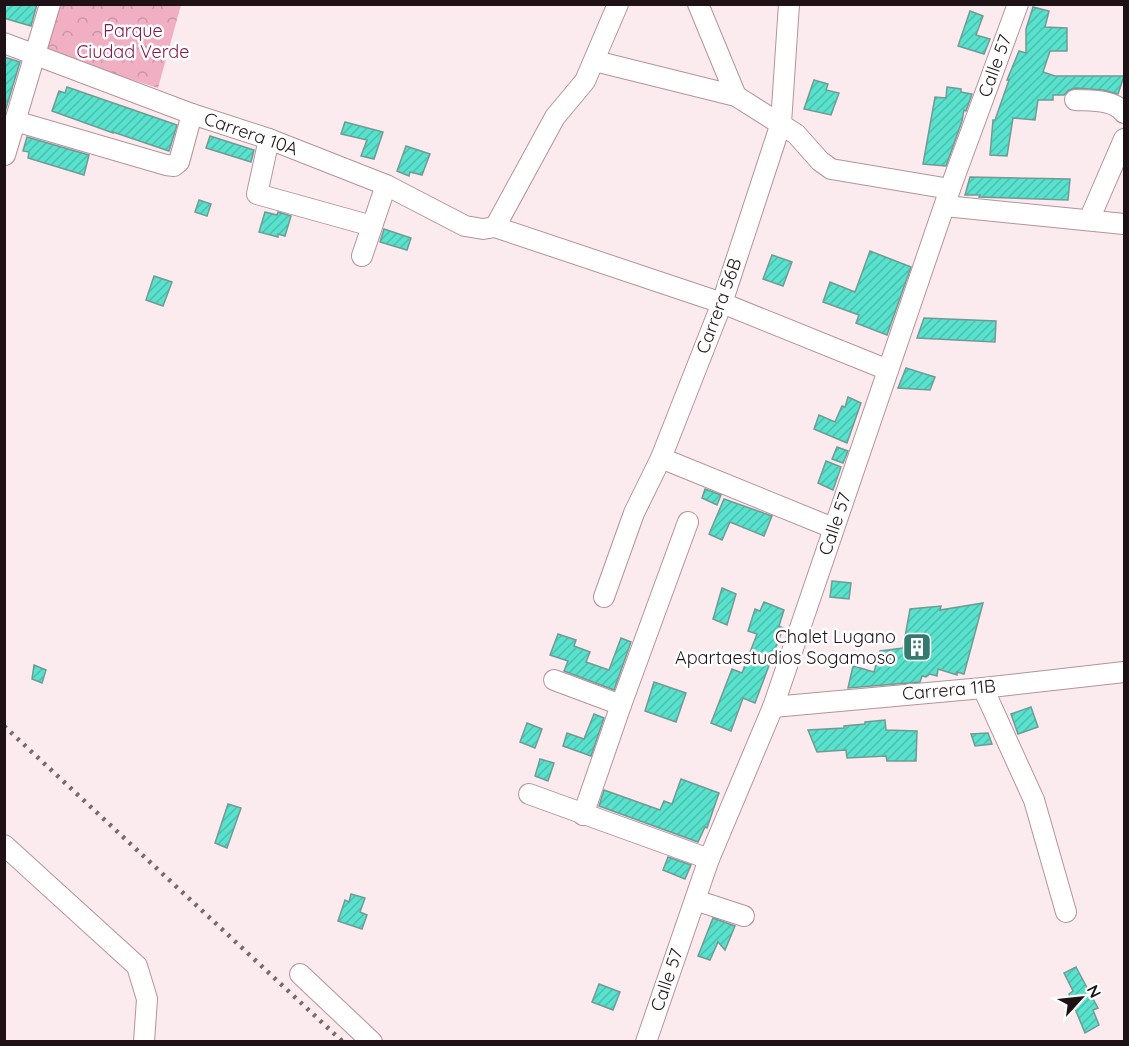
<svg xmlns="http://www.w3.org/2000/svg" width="1129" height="1046" font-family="Quicksand,sans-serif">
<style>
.park{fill:url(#park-crowns)}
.building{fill:url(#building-hatch);stroke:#739a92;stroke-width:1.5}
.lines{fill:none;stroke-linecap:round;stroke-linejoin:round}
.minor-casing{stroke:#b5929c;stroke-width:22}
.minor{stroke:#fff;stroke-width:20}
.rail{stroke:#76686c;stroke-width:4.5;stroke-dasharray:3 6;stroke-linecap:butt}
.labels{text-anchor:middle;stroke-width:5;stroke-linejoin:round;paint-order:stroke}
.park-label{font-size:18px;fill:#89184a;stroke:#fff}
.street-label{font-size:18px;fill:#1f1216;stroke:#fff}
.poi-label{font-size:18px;fill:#1f1216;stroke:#fff;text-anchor:end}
</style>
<defs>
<pattern id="park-crowns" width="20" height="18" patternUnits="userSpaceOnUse" patternTransform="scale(1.5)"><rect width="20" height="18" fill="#f0afc2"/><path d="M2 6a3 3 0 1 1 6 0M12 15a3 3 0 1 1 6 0" fill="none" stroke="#cd96a6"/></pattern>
<pattern id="building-hatch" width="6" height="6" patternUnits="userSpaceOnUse" patternTransform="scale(1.5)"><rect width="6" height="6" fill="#58e1cc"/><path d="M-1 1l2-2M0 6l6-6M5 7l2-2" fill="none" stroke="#4cc0ae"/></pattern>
</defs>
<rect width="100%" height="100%" fill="#fbebef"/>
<!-- park -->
<path class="park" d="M58,5H181L158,88L42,51Z"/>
<!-- building -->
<g class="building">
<path d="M4,4H37L31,26L7,19L4,17Z"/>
<path d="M1033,7L1049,11L1045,27L1067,28V51H1050L1043,72L1055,76H1124L1118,94L1103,90L1076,88L1069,90L1064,95H1053V100H1038L1035,120L1013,118L1007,156L990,155L993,120H995L1009,80H1007L1019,51L1026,53V29Z"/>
<path d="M970,11L983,16L976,35L990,39L984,54L958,46Z"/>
<path d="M4,57L20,62L4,115Z"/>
<path d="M814,80L828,84L826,90L839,93L831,115L804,109Z"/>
<path d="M67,87L177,125L169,151L113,132V133L52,111L59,91L65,93Z"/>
<path d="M947,87L961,89V92L972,94L966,111L964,110L962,121L946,166L923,164L935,97L946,98Z"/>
<path d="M345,122L383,132L374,159L361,156L367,140L341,134Z"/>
<path d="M210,136L254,150L251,162L206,148Z"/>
<path d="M27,137L89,155L84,175L28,158L29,152L23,151Z"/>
<path d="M406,146L430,154L422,175L410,172L409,176L397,171Z"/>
<path d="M970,177L1070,179L1068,200L979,197L980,195H965Z"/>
<path d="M199,200L211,204L207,216L195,212Z"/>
<path d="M265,212L277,215L278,212L291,216L285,236L278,234V237L259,232Z"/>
<path d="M384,229L411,238L407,250L380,242Z"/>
<path d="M870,251L911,267L887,335L856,323L859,315L823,302L830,282L855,292Z"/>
<path d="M772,255L792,262L783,286L763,279Z"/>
<path d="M154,276L172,282L163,306L146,300Z"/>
<path d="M924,318L996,321L995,342L917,338Z"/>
<path d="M906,368L935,377L930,390L898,388Z"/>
<path d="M848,397L861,403L847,443L814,429L819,415L835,422L842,406L845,407Z"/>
<path d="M837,447L848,451L843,463L832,459Z"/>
<path d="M826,461L841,467L833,490L818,483Z"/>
<path d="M705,489L721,495L717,505L702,498Z"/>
<path d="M724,499L772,516L764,536L730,522L722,540L709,534Z"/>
<path d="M832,581L851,583L849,599L830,597Z"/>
<path d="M722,588L736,594L727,625L713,619Z"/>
<path d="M764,602L784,610L779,626L783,628L755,703L743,698L731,731L711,723L732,669L742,673L757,634L748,631L755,609L760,611Z"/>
<path d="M983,603L964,674L957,672V675L938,669L937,676L930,674L926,677L922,676L920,682L848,688L853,666L874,672L880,651L903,648L910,609L941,606L940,610Z"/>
<path d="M558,634L576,640L574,646L590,652L586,662L609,670L621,638L631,642L614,690L564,671L568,661L550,655Z"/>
<path d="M34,665L46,670L42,683L32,679Z"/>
<path d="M654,682L686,693L676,722L645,711Z"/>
<path d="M1031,707L1038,727L1018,734L1011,714Z"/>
<path d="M594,714L604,718L591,756L563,746L567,733L584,739Z"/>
<path d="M885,720L886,730L917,731L916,761H887L886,756L847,758L846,750L817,752L808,730L844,728V726L865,724V722Z"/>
<path d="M527,723L542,729L535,748L520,742Z"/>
<path d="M988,733L992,744L975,746L971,734Z"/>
<path d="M540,759L554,763L548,781L535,776Z"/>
<path d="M681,779L719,793L707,828L705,827L698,842L599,806L604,790L660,810L664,801L672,804Z"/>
<path d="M228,804L241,808L227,848L215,843Z"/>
<path d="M668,857L691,865L685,879L663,870Z"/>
<path d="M351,894L365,898L360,912L367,915L362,929L338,921L345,900L349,902Z"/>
<path d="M713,918L735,926L725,950L718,942L710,960L698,956Z"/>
<path d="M1076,967L1098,1008L1093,1010L1099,1025L1085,1033L1069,994L1073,991L1064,973Z"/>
<path d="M599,984L620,992L613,1010L592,1002Z"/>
</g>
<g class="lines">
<!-- minor casing -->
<g class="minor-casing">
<g id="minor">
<path d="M698,4L736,96"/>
<path d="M4,43L192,114L269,139L386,185L465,226L483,229L495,227L722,303L888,370"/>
<path d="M595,61L736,96L796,134L820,161L831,169L950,189"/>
<path d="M1075,100C1091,101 1114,99 1124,113"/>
<path d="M15,121L166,165L174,166L179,162L192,114"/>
<path d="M269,139L257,194L372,226"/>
<path d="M5,155L50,4"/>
<path d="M945,206L1124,224"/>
<path d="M1089,220L1124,139"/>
<path d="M495,227L555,117L585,81L618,4"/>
<path d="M362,256L386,185"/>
<path d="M661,458L833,528"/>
<path d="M604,597L634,513L661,458L722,303L781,123L789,4"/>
<path d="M554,680L621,705"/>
<path d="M983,688L1034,800L1066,912"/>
<path d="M773,707L983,688L1124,672"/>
<path d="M529,794L709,859"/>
<path d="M583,815L621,705L688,522"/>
<path d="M4,845L137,966L147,999L144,1042"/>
<path d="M695,900L744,916"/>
<path d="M300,974L372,1042"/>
<path d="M646,1042L709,859L773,707L950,189L1018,4"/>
</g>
</g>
<!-- minor -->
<use href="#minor" class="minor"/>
<!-- rail -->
<path class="rail" d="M4,726L343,1042"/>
</g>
<!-- icons -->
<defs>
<g id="building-square" transform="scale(1.5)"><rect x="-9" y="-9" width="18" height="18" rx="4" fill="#357a6f" stroke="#fff"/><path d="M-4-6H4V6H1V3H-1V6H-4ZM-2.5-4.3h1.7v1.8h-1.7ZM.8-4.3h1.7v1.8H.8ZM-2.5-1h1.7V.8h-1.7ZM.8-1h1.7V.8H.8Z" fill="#fff"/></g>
</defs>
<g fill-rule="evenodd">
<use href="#building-square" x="917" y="647"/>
</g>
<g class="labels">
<!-- park labels -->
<g class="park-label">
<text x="133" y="37">Parque<tspan x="133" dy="21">Ciudad Verde</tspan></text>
</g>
<!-- street labels -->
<g class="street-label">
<text transform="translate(995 66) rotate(-70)" y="6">Calle 57</text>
<text transform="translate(251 134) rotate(19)" y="6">Carrera 10A</text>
<text transform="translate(719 306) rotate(-70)" y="6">Carrera 56B</text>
<text transform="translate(835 524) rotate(-71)" y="6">Calle 57</text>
<text transform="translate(949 690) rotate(-5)" y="6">Carrera 11B</text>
<text transform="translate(667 980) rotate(-71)" y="6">Calle 57</text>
</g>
<!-- poi labels -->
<g class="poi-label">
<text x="896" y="643">Chalet Lugano<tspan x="896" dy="21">Apartaestudios Sogamoso</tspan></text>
</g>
</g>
<!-- border -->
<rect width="1129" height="1046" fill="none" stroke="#1f1216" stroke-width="12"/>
<!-- north arrow -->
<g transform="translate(1081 998) rotate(63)" stroke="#ffffff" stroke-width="4.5" paint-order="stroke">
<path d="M0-4.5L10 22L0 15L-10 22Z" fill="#1f1216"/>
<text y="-9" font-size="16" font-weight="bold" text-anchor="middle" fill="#1f1216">N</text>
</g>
</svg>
